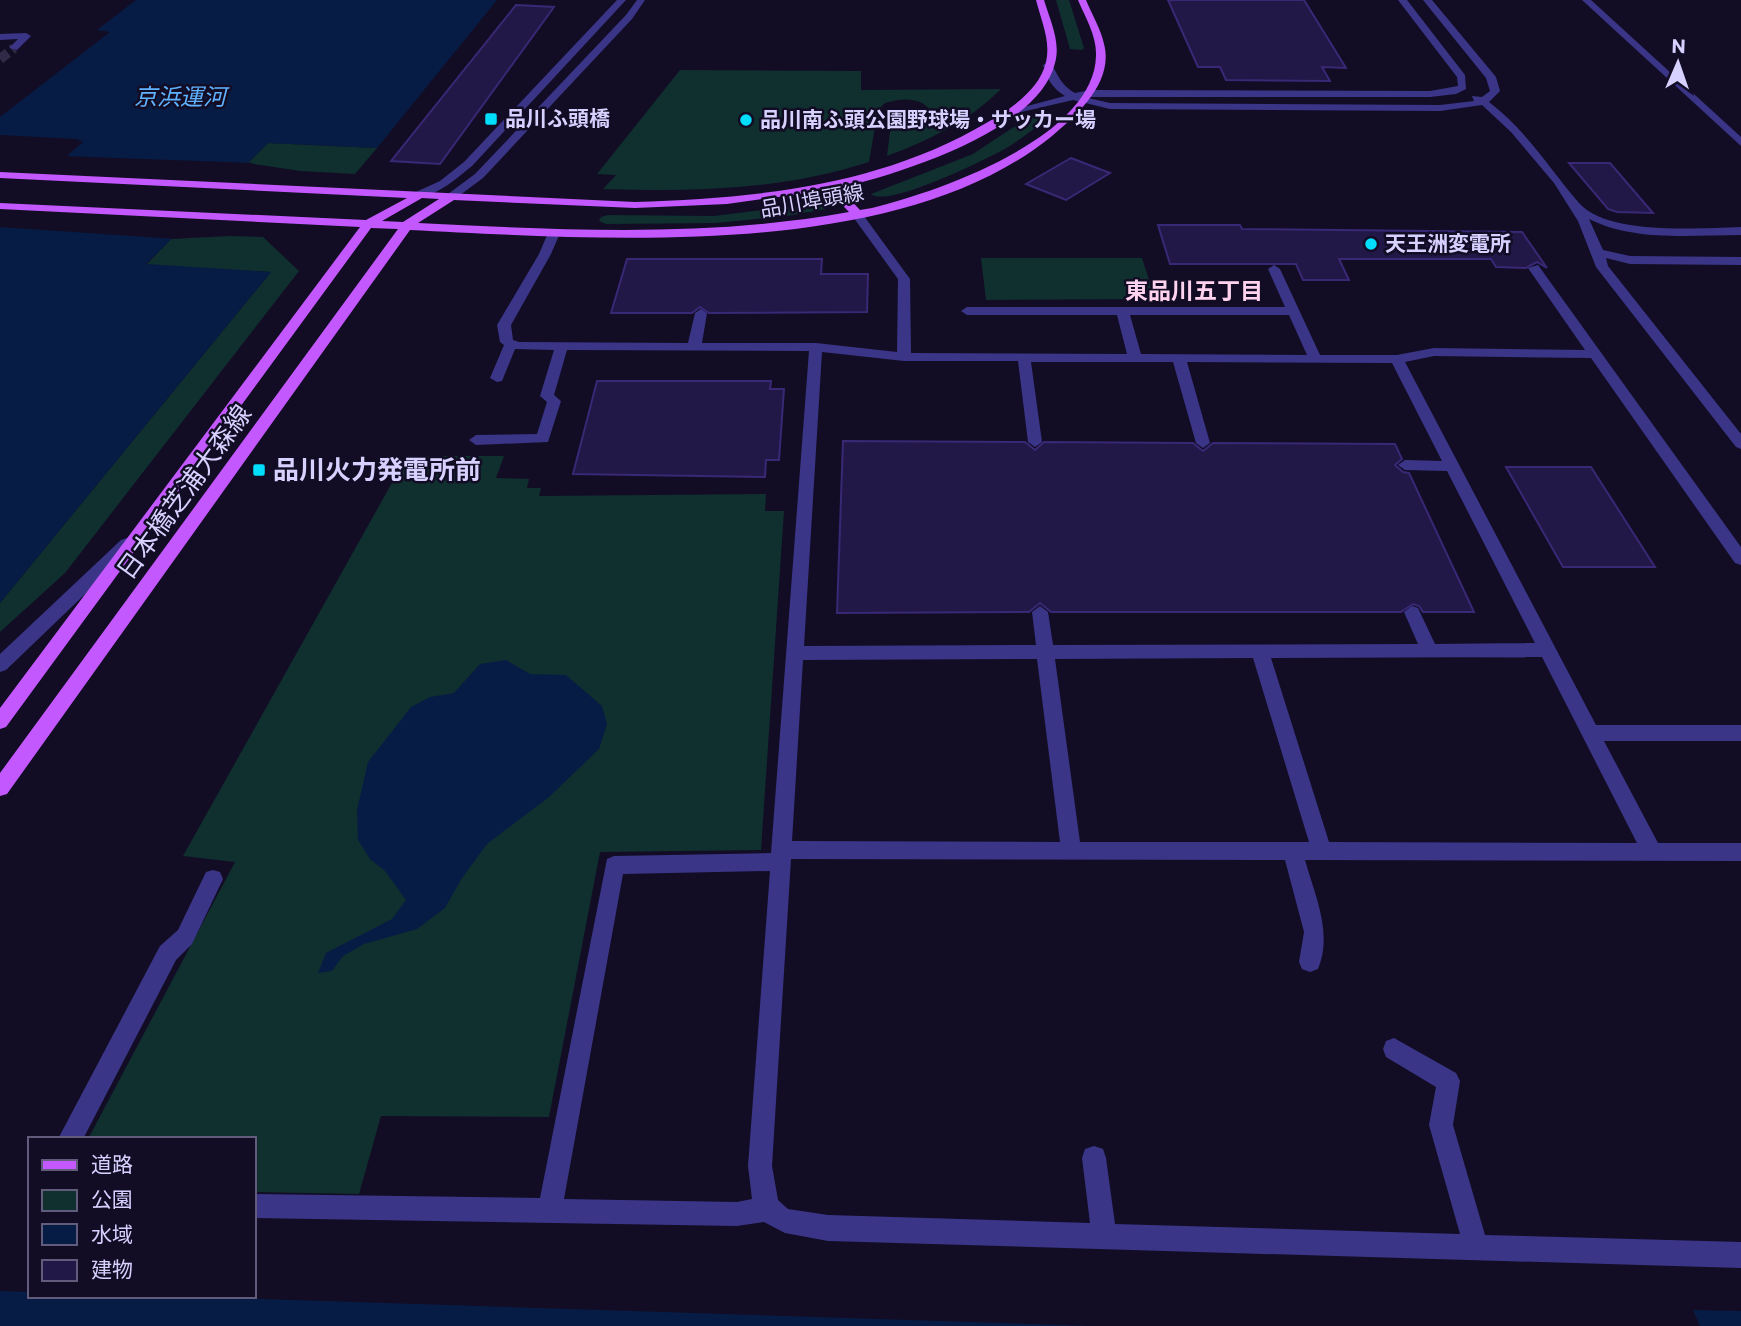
<svg xmlns="http://www.w3.org/2000/svg" width="1741" height="1326" font-family="Commissioner,'Noto Sans JP',sans-serif">
<style>
.green{fill:#102f2f}
.water{fill:#071c44}
.pier{fill:#120d25}
.building{fill:#221847;stroke:#392875;stroke-width:2}
.lines{fill:none;stroke-linecap:round;stroke-linejoin:round}
.minor-tunnel{stroke:#302a46;stroke-width:10;stroke-dasharray:10 5;stroke-linecap:butt}
.minor{fill:#3a3587;fill-rule:evenodd}
.major{fill:#c458ff;fill-rule:evenodd}
.poi-dot{fill:#00defc;stroke:#120d25;stroke-width:2.5}
.labels{text-anchor:middle;stroke-width:5;stroke-linejoin:round;paint-order:stroke}
.far-poi-label{font-size:21px;font-weight:bold;fill:#d7d1ff;stroke:#120d25;text-anchor:start}
.far-street-label{font-size:21px;fill:#d7d1ff;stroke:#120d25}
.far-water-label{font-size:23px;font-style:italic;fill:#5fb2ff;stroke:#120d25}
.far-neighbourhood-label{font-size:23px;font-weight:bold;fill:#ffd3ee;stroke:#120d25}
.poi-label{font-size:26px;font-weight:bold;fill:#d7d1ff;stroke:#120d25;text-anchor:start}
.street-label{font-size:26px;fill:#d7d1ff;stroke:#120d25}
</style>
<rect width="100%" height="100%" fill="#120d25"/>
<!-- green -->
<g class="green">
<path d="M1056,0H1069L1084,48L1082,50L1070,49Z"/>
<path d="M680,70L861,71V90L1001,89C968,122 929,140 887,156L891,124L917,122L929,116L931,112C923,96 900,98 885,103L878,110L869,162C783,190 692,192 603,189L616,175L597,174Z"/>
<path d="M1035,116L1042,118L1043,121C1030,132 1017,142 1003,150C982,161 888,208 871,194L973,154L1029,117Z"/>
<path d="M268,143L377,148L355,174L300,171L248,163Z"/>
<path d="M816,203L824,204L826,209L787,216L716,223L606,224L599,221L601,217L608,215L714,216Z"/>
<path d="M230,236L263,237L299,271L65,573L0,632V603L271,272L146,265L171,239Z"/>
<path d="M981,258H1142L1155,299L986,300Z"/>
<path d="M407,456H504L496,478L529,479L527,488H541L539,496L766,494L765,511H784L761,850L600,852L549,1117L381,1116L359,1194L254,1192V1139H88L235,862L183,856Z"/>
</g>
<!-- water -->
<g class="water">
<path d="M136,0H497L377,148L268,143L146,264L271,272L0,603V214L83,142L77,139L0,135V117L110,32L97,30Z"/>
<path d="M506,660L530,674L566,675L602,706L607,724L599,749L549,797L487,844L462,878L445,908L417,929L364,944L343,956L332,971L318,973L326,953L392,919L406,900L385,871L370,859L358,840L357,810L368,762L411,707L430,697L454,693L480,664Z"/>
<path d="M0,1291L30,1292V1296H173L1095,1326H0Z"/>
<path d="M1693,1310L1741,1311V1326H1700Z"/>
</g>
<!-- pier -->
<path class="pier" d="M63,156L253,163L176,239L0,227V210Z"/>
<!-- building -->
<g class="building">
<path d="M1168,0H1304L1346,68L1322,67L1330,81L1226,80L1220,67H1198Z"/>
<path d="M516,5L554,7L440,164L391,161Z"/>
<path d="M1071,158L1110,173L1066,200L1026,184Z"/>
<path d="M1569,163H1610L1653,213L1617,212L1608,209Z"/>
<path d="M1158,225H1240L1242,229L1522,232L1547,268L1537,262L1526,268L1496,267L1491,259H1339L1349,280H1303L1296,264H1170Z"/>
<path d="M627,259H822L821,274H868L867,312L709,313L700,307L692,313H611Z"/>
<path d="M597,381H771L770,389H784L779,460H766L765,477L573,474Z"/>
<path d="M843,441L1025,442L1035,450L1044,442L1193,443L1203,451L1213,443L1395,444L1402,459L1395,465L1403,472L1409,473L1474,612H1423L1419,606L1413,604L1401,612H1051L1040,603L1029,612L837,613Z"/>
<path d="M1506,467H1591L1655,567H1563Z"/>
</g>
<g class="lines">
<!-- minor-tunnel -->
<path class="minor-tunnel" d="M0,59L14,48"/>
<!-- minor -->
<g class="minor">
<path d="M617,0H626L472,166C457,178 436,198 416,196V192L440,181L464,162Z"/>
<path d="M637,0H645L632,19L483,178L456,198H448V194L475,174L626,15Z"/>
<path d="M1398,0H1407L1465,75L1466,89L1456,94L1430,97H1084L1110,103L1440,105L1474,101L1472,96L1482,97L1490,91L1486,78L1423,0H1432L1496,77L1500,91L1489,102C1526,130 1549,168 1579,203C1608,236 1700,228 1741,227V235C1691,235 1635,242 1589,219L1603,250L1630,256L1741,257V265L1630,264L1606,258L1608,266L1741,434V449L1736,447L1596,267L1578,221L1554,183L1511,132L1482,105L1440,111L1110,109L1073,100L1013,114L1008,111L1065,96C1052,88 1047,79 1043,65L1048,62C1058,69 1056,82 1075,93L1090,90L1430,91L1458,86L1457,77Z"/>
<path d="M1582,0H1591L1741,137V146Z"/>
<path d="M26,33L31,36L17,50L9,48L18,39L0,40V34Z"/>
<path d="M857,211L861,212L910,279L911,353L1127,354L1117,315H967L961,311L967,307H1285L1268,269L1274,265L1280,269L1320,355H1397L1434,348L1585,350L1528,268L1538,265L1741,547V565L1735,563L1591,358L1434,356L1405,362L1596,725H1741V741H1604L1658,843H1741V861L1305,860C1315,896 1333,933 1318,969L1310,972L1302,969L1299,962L1304,932L1285,860L791,859L772,1166L778,1200L788,1209L828,1215L1090,1223L1082,1158L1085,1149L1094,1146L1103,1149L1106,1158L1115,1224L1460,1234L1429,1125L1436,1087L1386,1057L1383,1049L1386,1041L1394,1038L1456,1073L1460,1081L1453,1125L1485,1235L1741,1242V1268L828,1241L785,1233L764,1222L737,1226L254,1218V1194L540,1198L607,859L614,856L771,853L809,351L567,350L554,395L561,401L548,442L476,445L469,440L476,435L537,434L547,402L540,396L554,350L515,349L502,381L497,382L490,378L504,345L500,342L497,325L539,254L548,233L554,229L560,233L551,254L511,325L513,340L519,342L688,343L695,313L701,309L707,313L702,343H816L897,352L898,279L851,214ZM1130,315H1289L1307,355L1141,354ZM822,352L904,361H1018L1028,442L1035,447L1042,442L1031,362H1173L1196,443L1203,448L1210,443L1187,362L1392,363L1442,461L1405,460L1398,465L1405,470L1447,471L1535,643L1435,644L1418,608L1412,606L1404,612L1418,644L1053,645L1048,612L1040,606L1032,612L1036,645L804,646ZM1542,657L1637,843L1329,842L1271,658ZM1253,658L1309,842H1080L1055,659ZM1037,659L1060,842L792,841L803,660ZM770,871L748,1166L752,1199L737,1202L564,1199L623,874Z"/>
<path d="M127,538L135,544L133,548L6,670L0,672V654L121,540Z"/>
<path d="M213,870L220,872L223,879L192,944L176,960L83,1139H58L160,946L178,930L206,872Z"/>
</g>
<!-- major -->
<path class="major" d="M1036,0H1044C1050,20 1061,42 1055,63C1039,131 898,174 839,188L860,210L872,208C937,192 1094,138 1096,56C1097,36 1085,17 1078,0H1086C1092,15 1101,29 1104,44C1114,82 1078,114 1052,136C896,263 600,239 410,230L7,794L0,796V773L398,229L371,228L6,727L0,729V708L360,227L0,209V203L366,220L407,198L0,178V172L635,202C758,198 880,186 988,122C1011,109 1040,89 1046,62C1051,41 1041,20 1036,0ZM828,190L849,212C706,238 562,230 418,223L454,200L635,208L727,204ZM422,198L439,199L403,222L382,221Z"/>
</g>
<!-- markers -->
<g class="poi-dot">
<rect x="484" y="112" width="14" height="14" rx="3.5"/>
<circle cx="746" cy="120" r="7"/>
<circle cx="1371" cy="244" r="7"/>
<rect x="252" y="463" width="14" height="14" rx="3.5"/>
</g>
<g class="labels">
<!-- far-poi labels -->
<g class="far-poi-label">
<text x="505" y="126">品川ふ頭橋</text>
<text x="760" y="127">品川南ふ頭公園野球場・サッカー場</text>
<text x="1385" y="251">天王洲変電所</text>
</g>
<!-- far-street labels -->
<g class="far-street-label">
<text transform="translate(812 201) rotate(-10)" y="7">品川埠頭線</text>
</g>
<!-- far-water labels -->
<g class="far-water-label">
<text x="180" y="105">京浜運河</text>
</g>
<!-- far-neighbourhood labels -->
<g class="far-neighbourhood-label">
<text x="1194" y="299">東品川五丁目</text>
</g>
<!-- poi labels -->
<g class="poi-label">
<text x="273" y="479">品川火力発電所前</text>
</g>
<!-- street labels -->
<g class="street-label">
<text transform="translate(184 492) rotate(-54)" y="9">日本橋芝浦大森線</text>
</g>
</g>
<!-- legend -->
<rect x="28" y="1137" width="228" height="161" fill="#120d25" stroke="#615b7c" stroke-width="2"/>
<rect x="42" y="1160" width="35" height="10" fill="#c458ff" stroke="#615b7c" stroke-width="2"/>
<text x="91" y="1172" font-size="21" fill="#d7d1ff">道路</text>
<rect x="42" y="1190" width="35" height="21" fill="#102f2f" stroke="#615b7c" stroke-width="2"/>
<text x="91" y="1207" font-size="21" fill="#d7d1ff">公園</text>
<rect x="42" y="1224" width="35" height="21" fill="#071c44" stroke="#615b7c" stroke-width="2"/>
<text x="91" y="1242" font-size="21" fill="#d7d1ff">水域</text>
<rect x="42" y="1260" width="35" height="21" fill="#221847" stroke="#615b7c" stroke-width="2"/>
<text x="91" y="1277" font-size="21" fill="#d7d1ff">建物</text>
<!-- north arrow -->
<g transform="translate(1678 63) rotate(2)" stroke="#120d25" stroke-width="5" paint-order="stroke">
<path d="M0-5L12 26L0 18L-12 26Z" fill="#d7d1ff"/>
<text y="-10" font-size="19" font-weight="bold" text-anchor="middle" fill="#d7d1ff">N</text>
</g>
</svg>
